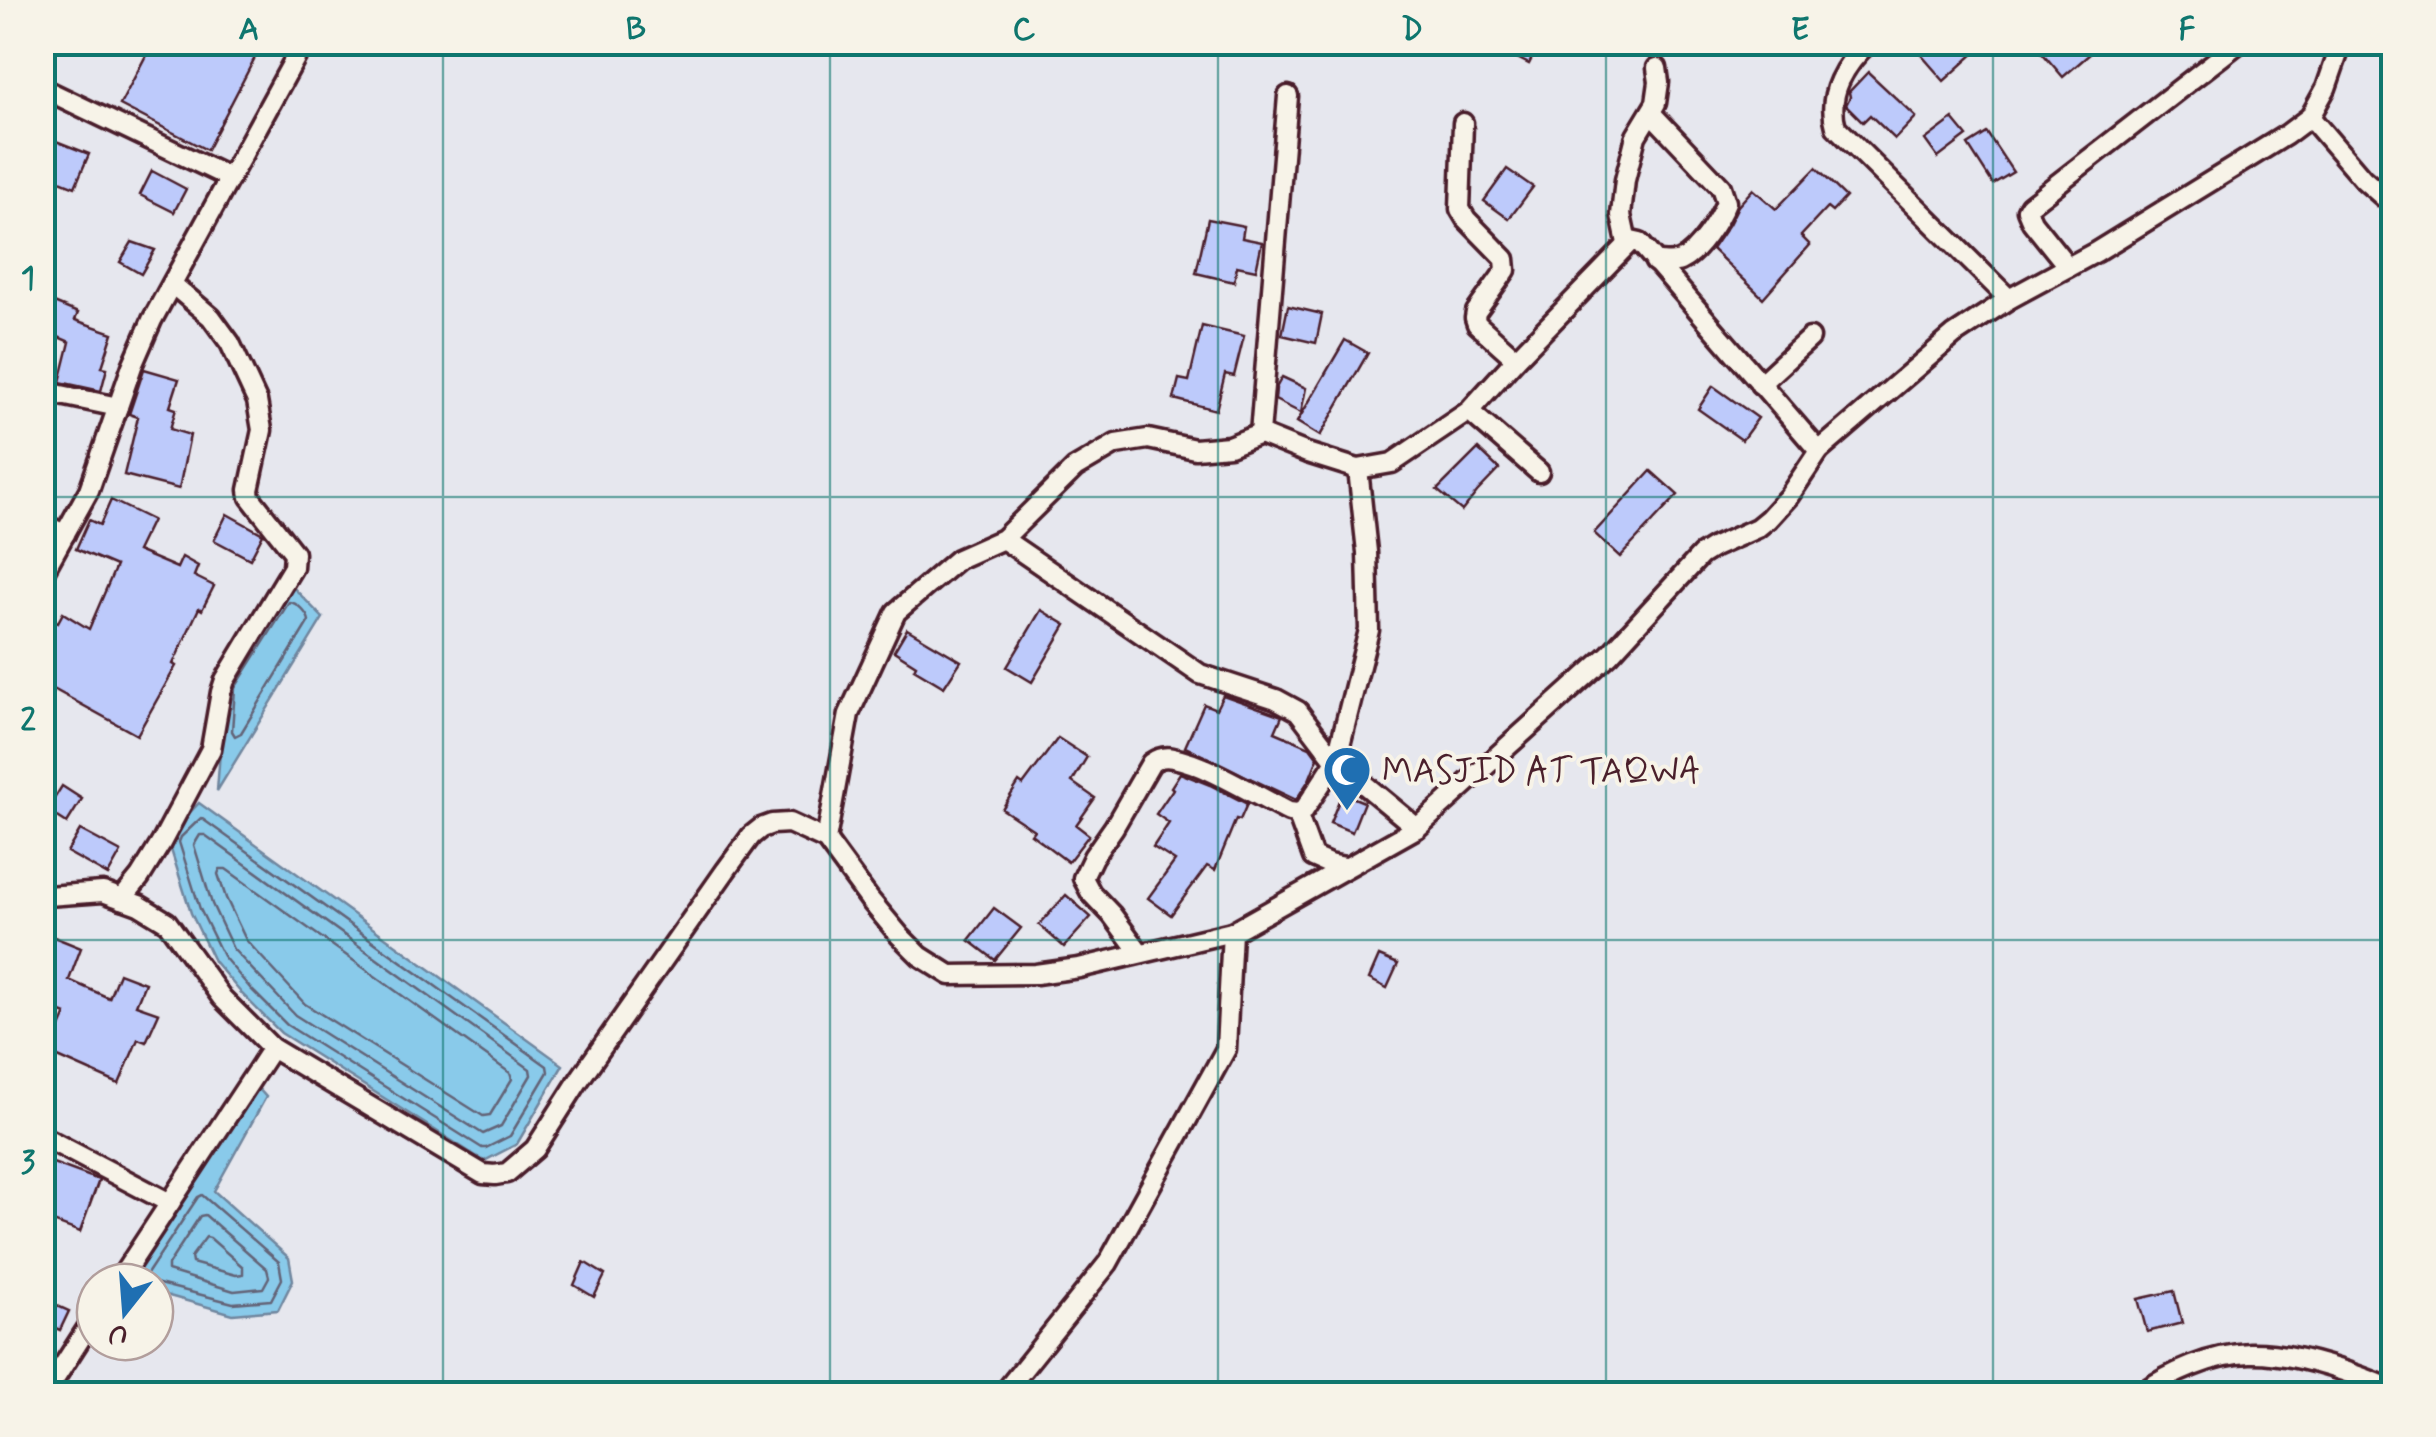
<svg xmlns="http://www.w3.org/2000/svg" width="2436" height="1437" font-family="Mynerve,sans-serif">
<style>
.water{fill:#89caea;stroke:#70869e;stroke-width:2.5}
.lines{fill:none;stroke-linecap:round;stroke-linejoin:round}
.shore{stroke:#636377;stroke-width:2.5}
.building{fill:#bdcafb;stroke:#4a1f2b;stroke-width:2.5}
.street-casing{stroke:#4a1f2b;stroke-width:25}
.street{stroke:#f7f3e8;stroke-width:18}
.grid{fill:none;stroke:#0f766e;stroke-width:2.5;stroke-opacity:0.55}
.labels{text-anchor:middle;stroke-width:8;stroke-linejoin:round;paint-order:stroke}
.poi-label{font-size:35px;fill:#4a1f2b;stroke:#f7f3e8;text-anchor:start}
.neatline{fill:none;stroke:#0f766e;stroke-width:4}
.grid-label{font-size:32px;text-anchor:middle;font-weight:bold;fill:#0f766e}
</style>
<rect width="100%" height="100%" fill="#e6e7ee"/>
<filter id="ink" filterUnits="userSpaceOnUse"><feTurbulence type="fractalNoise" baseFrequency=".01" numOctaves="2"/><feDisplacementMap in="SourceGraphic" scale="20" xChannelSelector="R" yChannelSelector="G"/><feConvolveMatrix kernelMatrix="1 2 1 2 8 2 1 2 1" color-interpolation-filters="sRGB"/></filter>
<g filter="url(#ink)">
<!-- water -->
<g class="water">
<path d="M288,582L323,618L217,791L225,686Z"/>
<path d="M199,803L563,1065L517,1144L484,1161L281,1033L242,994L214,961L191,913L167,837Z"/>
<path d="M258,1088L266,1097L214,1191L289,1258L293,1280L278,1310L233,1314L155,1292V1282H130Z"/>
</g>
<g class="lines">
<!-- shore -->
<g class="shore">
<path d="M289,602C297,602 308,614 309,621L241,733L235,736L232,731L235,688Z"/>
<path d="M201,818L547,1066L548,1072L510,1136L486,1148H482L287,1025L250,988L223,956L200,909L179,842L181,837Z"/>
<path d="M200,835H205L530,1069L531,1075L501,1126L483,1134L295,1015L233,949L212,904L194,845Z"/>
<path d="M220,869H226L510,1073L512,1079L490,1115L483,1116L305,1004L246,940L226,898L218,874Z"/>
<path d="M205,1215L267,1269L269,1277L263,1288L234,1291L168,1271V1265L200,1216Z"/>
<path d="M206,1237L210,1238L243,1267V1274L236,1275L192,1263L191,1257Z"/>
<path d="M145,1282V1277L198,1197L202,1195L279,1262L282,1279L271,1300L233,1303L155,1283"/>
</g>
</g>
<!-- building -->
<g class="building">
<path d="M153,42H263L207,150L120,105Z"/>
<path d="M1486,42H1540L1529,64Z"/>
<path d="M1910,42H1987L1944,81Z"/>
<path d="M2033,42H2082L2091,53L2063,77Z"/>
<path d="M1868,72L1916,117L1895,139L1870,115L1863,122L1846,105L1850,97L1849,92Z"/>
<path d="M1953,119L1967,136L1938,158L1925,140Z"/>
<path d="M1987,133L2013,172L1993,184L1968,145Z"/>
<path d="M56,141L89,154L75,187L42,174Z"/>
<path d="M1816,168L1846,197L1832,212L1827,208L1801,236L1810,245L1763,298L1712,249L1729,224L1738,206L1753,189L1776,209Z"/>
<path d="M1507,169L1533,187L1509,219L1484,201Z"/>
<path d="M152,171L186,189L174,212L140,195Z"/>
<path d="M1208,219L1244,226L1242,238L1262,242L1256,270L1237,266L1234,282L1196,273Z"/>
<path d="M132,242L155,250L141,274L120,262Z"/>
<path d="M54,303L78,313L75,320L113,333L102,367L107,368L101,391L60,382L70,342L42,330Z"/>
<path d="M1288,306L1322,314L1316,343L1282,335Z"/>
<path d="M1202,326L1244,336L1234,376L1225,374L1216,410L1174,399L1179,379L1189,381Z"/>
<path d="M1345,340L1368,353L1320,436L1297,422Z"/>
<path d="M144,369L179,379L170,407L176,409L170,429L190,435L179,489L124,475L138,417L129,414Z"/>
<path d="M1282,377L1306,388L1301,413L1275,400L1276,388Z"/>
<path d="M1713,386L1758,418L1742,440L1698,409Z"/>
<path d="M1478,449L1499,469L1477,492L1462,511L1437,490Z"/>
<path d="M1651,471L1678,495L1620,557L1594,533Z"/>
<path d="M111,500L152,520L137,551L177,568L182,557L198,566L194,576L214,586L202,610L199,608L173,664L176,666L137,735L55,690L42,714V614L58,622L63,613L89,629L116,566L76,549L89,520L100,525Z"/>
<path d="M227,514L263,534L250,559L214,540Z"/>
<path d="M1041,610L1066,625L1032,682L1007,667Z"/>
<path d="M907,629L961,661L944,687L914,669L916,665L894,651Z"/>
<path d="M1223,695L1282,716L1275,732L1310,747L1318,758L1309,780L1296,800L1185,747L1204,704L1216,709Z"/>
<path d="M1058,738L1087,757L1072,782L1095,798L1076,825L1089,835L1068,862L1031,834L1034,830L1002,809L1019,782L1023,785Z"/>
<path d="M1180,773L1210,785L1247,804L1240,820L1236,819L1215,870L1207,866L1171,915L1148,898L1175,861L1153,847L1169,823L1156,814L1173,789L1171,787Z"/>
<path d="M62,786L82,799L67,823L47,810Z"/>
<path d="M1342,793L1364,802L1352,832L1330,823Z"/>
<path d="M80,830L121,852L108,875L67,852Z"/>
<path d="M1066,895L1091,917L1064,947L1039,925Z"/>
<path d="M994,908L1021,928L995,960L969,940Z"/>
<path d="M49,935L81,948L69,980L109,998L119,973L145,983L136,1005L159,1013L146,1042L138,1039L119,1084L49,1053L66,1014L42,1005V953Z"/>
<path d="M1379,956L1398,964L1387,988L1369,979Z"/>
<path d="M42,1159L99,1180L80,1232L42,1218Z"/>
<path d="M584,1262L605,1275L594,1297L574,1285Z"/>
<path d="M2174,1291L2182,1323L2147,1332L2138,1299Z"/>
<path d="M42,1299L69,1311L60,1330L42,1322Z"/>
</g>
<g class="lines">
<!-- street casing -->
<g class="street-casing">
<g id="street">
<path d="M1869,42C1845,64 1826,94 1836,127L2009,299"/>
<path d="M42,88L230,178"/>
<path d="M1651,113L1721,187L1726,202C1719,220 1698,253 1680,261C1672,264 1664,262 1655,262"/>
<path d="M2310,117L2363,179L2394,206"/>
<path d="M1463,123L1460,209L1466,219L1505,259L1506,270L1476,312L1475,318L1477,324L1516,359"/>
<path d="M1627,243L1621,215L1625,180L1636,136L1656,103L1659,82L1657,68"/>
<path d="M2068,267L2032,222L2027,210L2030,205L2240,42"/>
<path d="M1760,384L1810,338"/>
<path d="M42,391L118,407"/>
<path d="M1469,411L1539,472"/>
<path d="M1260,434L1288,96"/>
<path d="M42,524L65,534"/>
<path d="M1003,539L1200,674L1276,699L1298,711L1336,761L1417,828"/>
<path d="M42,575L89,490L132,366L152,320L304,42"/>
<path d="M1297,813L1313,857L1329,864L1345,867"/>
<path d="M826,840L849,714L896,612L958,559L1003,539L1075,468L1116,444L1148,439L1195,449L1229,446L1260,434L1307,453L1358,469L1392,463L1469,411L1516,359L1631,241L1640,243L1819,451"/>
<path d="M47,896L103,892L139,905L167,922L222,998L272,1048L483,1174L495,1175L507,1173L535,1149L579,1080L726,870L751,836L761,828L772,824L789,823L826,840L870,900L900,936L920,956L950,975L1036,974L1079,968L1232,932L1417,828L1610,654L1701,555L1714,547L1757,528L1768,519L1789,496L1819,451L1954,335L2009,299L2096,252L2286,135L2310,117L2326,88L2342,42"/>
<path d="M122,899L140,877L161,843L211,749L221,692L225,680L293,567L294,553L250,497L249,490L262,430L257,401L230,343L211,317L172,284"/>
<path d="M1140,953L1112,915L1091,893L1083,878L1093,857L1114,827L1151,763C1158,758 1164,756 1173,758C1206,764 1257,796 1289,812L1297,813L1304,810L1336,761L1369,630L1367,552L1358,469"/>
<path d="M42,1136L170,1203"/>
<path d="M118,1282L272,1048"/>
<path d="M45,1394L95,1316"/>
<path d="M1003,1394L1108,1263L1226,1049L1232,932"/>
<path d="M2140,1394C2170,1373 2213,1354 2250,1353C2293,1352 2353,1373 2394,1390"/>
</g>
</g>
<!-- street -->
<use href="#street" class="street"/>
</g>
</g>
<!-- grid -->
<path class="grid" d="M443,42V1394M830,42V1394M1218,42V1394M1606,42V1394M1993,42V1394M42,497H2394M42,940H2394"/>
<!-- icons -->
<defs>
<g id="mosque-pin" transform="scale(2.5)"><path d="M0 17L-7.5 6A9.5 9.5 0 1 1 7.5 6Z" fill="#1f6fb2" stroke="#f7f3e8"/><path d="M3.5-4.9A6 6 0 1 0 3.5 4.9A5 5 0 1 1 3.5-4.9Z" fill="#fff"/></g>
</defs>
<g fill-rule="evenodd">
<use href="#mosque-pin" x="1347" y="770"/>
</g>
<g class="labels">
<!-- poi labels -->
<g class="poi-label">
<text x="1382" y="782">MASJID AT TAQWA</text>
</g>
</g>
<!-- margin -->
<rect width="2436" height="1437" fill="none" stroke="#f7f3e8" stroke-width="110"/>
<!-- north arrow -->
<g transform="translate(125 1312) rotate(197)"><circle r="48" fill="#f7f3e8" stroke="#b29e9c" stroke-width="2.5"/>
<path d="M0-8L18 38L0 25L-18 38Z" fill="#1f6fb2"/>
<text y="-15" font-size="28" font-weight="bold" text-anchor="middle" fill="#4a1f2b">U</text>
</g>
<rect x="55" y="55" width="2326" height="1327" class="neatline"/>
<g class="grid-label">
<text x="249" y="39">A</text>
<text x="636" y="39">B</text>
<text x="1024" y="39">C</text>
<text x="1412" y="39">D</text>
<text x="1800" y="39">E</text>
<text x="2187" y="39">F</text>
<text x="28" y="288">1</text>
<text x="28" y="730">2</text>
<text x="28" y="1172">3</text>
</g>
</svg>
